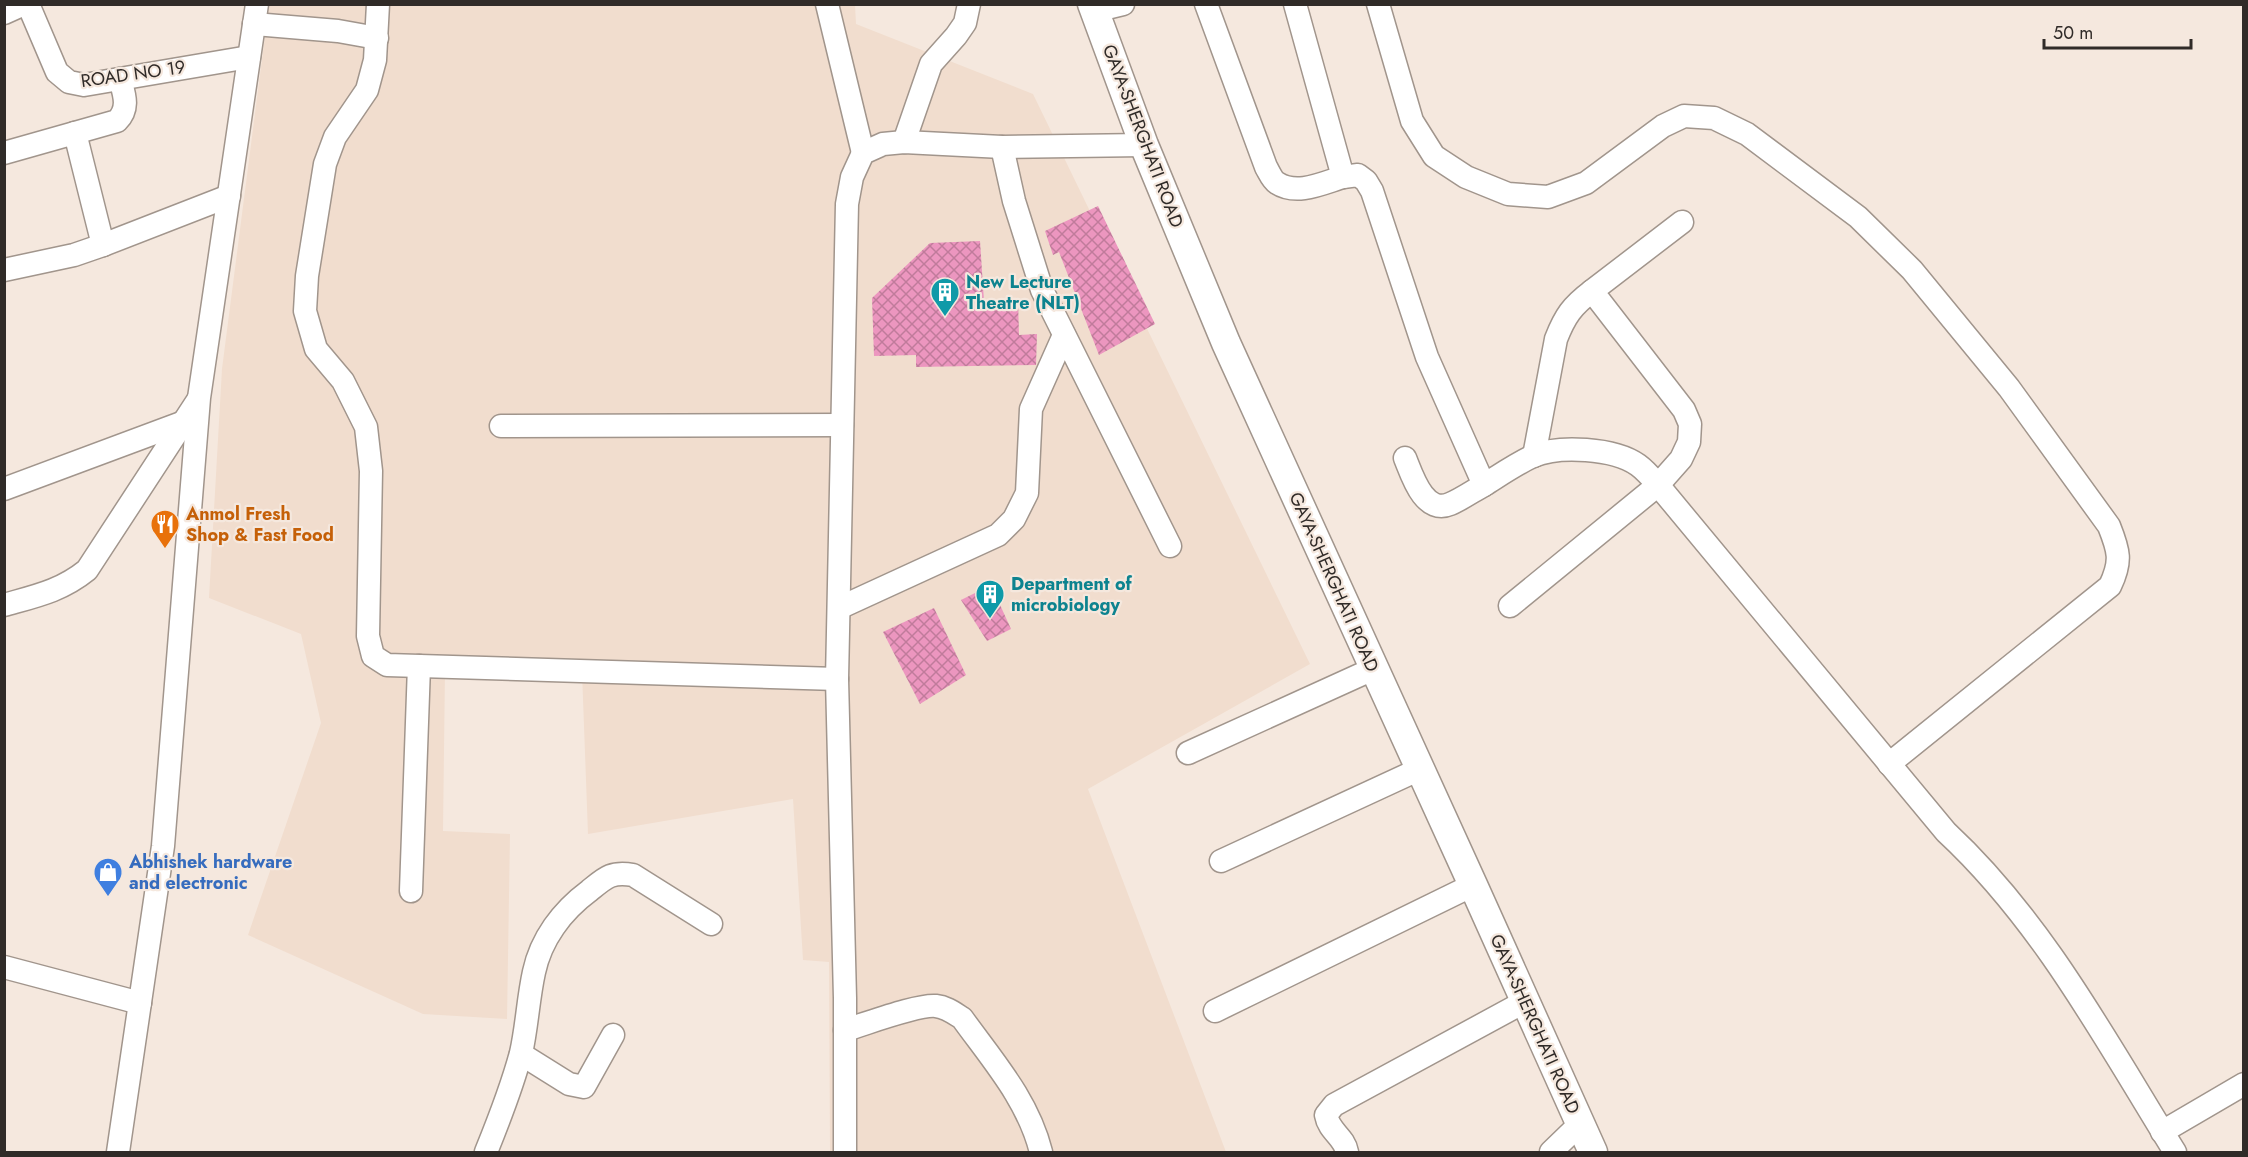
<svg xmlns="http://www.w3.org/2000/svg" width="2248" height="1157" font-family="Jost,sans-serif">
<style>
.built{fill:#f1ddce}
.building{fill:url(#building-cross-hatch)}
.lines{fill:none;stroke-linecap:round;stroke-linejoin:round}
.minor-casing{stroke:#a1958c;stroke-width:25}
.major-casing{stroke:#a1958c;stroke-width:31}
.minor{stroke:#fff;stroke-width:22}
.major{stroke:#fff;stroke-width:28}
.labels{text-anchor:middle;stroke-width:4.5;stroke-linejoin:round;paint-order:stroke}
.street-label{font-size:18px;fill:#302b28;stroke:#f5e8de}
.culture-label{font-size:18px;font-weight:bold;fill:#0d838f;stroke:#f5e8de;text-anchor:start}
.food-label{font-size:18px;font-weight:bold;fill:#c56008;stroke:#f5e8de;text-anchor:start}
.shop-label{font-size:18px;font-weight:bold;fill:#366cbe;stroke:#f5e8de;text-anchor:start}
</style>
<defs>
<pattern id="building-cross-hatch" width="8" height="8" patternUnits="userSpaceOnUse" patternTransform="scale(1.5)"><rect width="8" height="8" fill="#ec96bf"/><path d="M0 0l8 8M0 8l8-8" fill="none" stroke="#c07b9b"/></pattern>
</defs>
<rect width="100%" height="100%" fill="#f5e8de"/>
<!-- built -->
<path class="built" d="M269,5H855L856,24L1033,94L1310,664L1088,789L1226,1152H830L829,962L803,960L793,799L588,834L582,672L445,670L443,831L510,834L507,1019L423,1014L248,935L321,723L301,634L209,598L222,369Z"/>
<!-- building -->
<g class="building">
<path d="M1098,206L1155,324L1099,355L1059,252L1053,255L1045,231Z"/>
<path d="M980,241L984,301L1018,300L1019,335L1037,334L1036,365L916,367V355L874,356L872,298L930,243Z"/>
<path d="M991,585L1011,629L987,641L961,600Z"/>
<path d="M934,608L966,675L920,704L883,632Z"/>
</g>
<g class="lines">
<!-- minor casing -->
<g class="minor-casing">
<g id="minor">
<path d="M28,4L57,72L69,82L84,85L249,57"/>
<path d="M378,4L375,60L367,90L335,137L325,164L307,276L305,311L316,349L343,381L366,427L371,471L368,636L373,656L387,665L837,679"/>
<path d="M827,4L863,153"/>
<path d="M1206,4L1266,167C1269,172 1272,180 1277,183C1297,196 1323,183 1343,177"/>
<path d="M1295,4L1343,177L1358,175L1366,181L1372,191L1427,357L1484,485C1500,475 1516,464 1533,456C1559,445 1614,448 1638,465C1645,470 1652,478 1658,485L1946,832C2043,922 2106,1041 2175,1152"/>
<path d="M1378,4L1412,121L1434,156L1466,177L1508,194L1548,197L1586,183L1663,126L1684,116L1714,118L1747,134L1858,217L1912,270L2009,388L2109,526C2119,551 2122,561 2110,586L1889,764"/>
<path d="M1094,11L1123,4"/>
<path d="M4,13L24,4"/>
<path d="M254,24L338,31L377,38"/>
<path d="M75,133L103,245"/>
<path d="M904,142L931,64L956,36L965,23L969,4"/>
<path d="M1002,147L1014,201L1042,290L1170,546"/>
<path d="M4,153L117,121C130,108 124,94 120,79"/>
<path d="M4,270L74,255L103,245L229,196"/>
<path d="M501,426L842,425"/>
<path d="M1534,456L1556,339C1565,316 1572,306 1592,291"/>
<path d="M1405,458C1412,475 1424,515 1450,504C1462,499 1473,491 1484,485"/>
<path d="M4,489L184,422"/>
<path d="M4,605C36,596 61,591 87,570L198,400"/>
<path d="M1510,606L1658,485L1681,459L1689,442L1690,424L1684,410L1592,291L1682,222"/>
<path d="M839,608L998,535L1014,519L1027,493L1031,409L1064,335"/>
<path d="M1188,753L1373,669"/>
<path d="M1221,861L1420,769"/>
<path d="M411,891L419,666"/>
<path d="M4,967L140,1003"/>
<path d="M1215,1011L1473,885"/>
<path d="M845,1030C866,1024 918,1004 936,1006C946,1007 954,1013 962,1018C993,1061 1028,1100 1041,1152"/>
<path d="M521,1054L569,1084L584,1087L613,1035"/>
<path d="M2162,1132L2244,1084"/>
<path d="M118,1152L163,846L199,398L257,4"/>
<path d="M486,1152C499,1120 512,1087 521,1053C527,1027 528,999 534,972C541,939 562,911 589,891C605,878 611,871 633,875L711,924"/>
<path d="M845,1152V998L837,679L847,204L852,177L863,153L883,144L904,142L1002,147L1144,145"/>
<path d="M1347,1152C1344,1136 1329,1132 1326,1115L1334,1105L1524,1002"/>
<path d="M1551,1152L1580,1124"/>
</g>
</g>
<!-- major casing -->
<g class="major-casing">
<path id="major" d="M1092,4L1144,145L1226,343L1473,885L1593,1152"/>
</g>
<!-- minor -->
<use href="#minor" class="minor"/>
<!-- major -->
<use href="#major" class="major"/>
</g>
<!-- icons -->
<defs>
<g id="building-pin" transform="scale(1.5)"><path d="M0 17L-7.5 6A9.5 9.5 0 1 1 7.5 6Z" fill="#0f9aa8" stroke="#f5e8de"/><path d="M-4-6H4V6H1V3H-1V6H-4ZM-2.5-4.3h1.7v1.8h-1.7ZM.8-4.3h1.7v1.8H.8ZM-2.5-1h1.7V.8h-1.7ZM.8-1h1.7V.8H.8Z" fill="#fff"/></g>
<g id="restaurant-pin" transform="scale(1.5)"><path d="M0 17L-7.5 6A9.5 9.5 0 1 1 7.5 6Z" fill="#e8710a" stroke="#f5e8de"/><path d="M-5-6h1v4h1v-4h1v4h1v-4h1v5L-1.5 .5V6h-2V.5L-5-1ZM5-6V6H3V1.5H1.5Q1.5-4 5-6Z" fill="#fff"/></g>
<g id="shop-pin" transform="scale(1.5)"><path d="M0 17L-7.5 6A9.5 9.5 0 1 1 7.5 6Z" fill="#3f7fe0" stroke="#f5e8de"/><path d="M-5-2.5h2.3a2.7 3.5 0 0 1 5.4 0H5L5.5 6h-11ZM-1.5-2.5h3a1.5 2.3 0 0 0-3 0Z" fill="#fff"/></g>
</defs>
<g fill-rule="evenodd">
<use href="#building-pin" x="945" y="292"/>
<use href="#restaurant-pin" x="165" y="524"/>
<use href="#building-pin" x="990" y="594"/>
<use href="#shop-pin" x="108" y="872"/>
</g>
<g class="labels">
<!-- street labels -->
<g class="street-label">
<text transform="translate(133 74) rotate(-8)" y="6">ROAD NO 19</text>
<text transform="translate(1143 136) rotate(69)" y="6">GAYA-SHERGHATI ROAD</text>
<text transform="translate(1334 582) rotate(66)" y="6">GAYA-SHERGHATI ROAD</text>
<text transform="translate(1535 1024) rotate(66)" y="6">GAYA-SHERGHATI ROAD</text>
</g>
<!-- culture labels -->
<g class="culture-label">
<text x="966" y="288">New Lecture<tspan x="966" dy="21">Theatre (NLT)</tspan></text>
<text x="1011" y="590">Department of<tspan x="1011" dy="21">microbiology</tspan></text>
</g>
<!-- food labels -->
<g class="food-label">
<text x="186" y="520">Anmol Fresh<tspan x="186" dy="21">Shop &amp; Fast Food</tspan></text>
</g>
<!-- shop labels -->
<g class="shop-label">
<text x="129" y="868">Abhishek hardware<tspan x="129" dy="21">and electronic</tspan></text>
</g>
</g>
<!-- border -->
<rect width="2248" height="1157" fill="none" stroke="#302b28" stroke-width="12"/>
<!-- scale -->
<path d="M2044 39v9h147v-9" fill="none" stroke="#302b28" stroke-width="3"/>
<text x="2053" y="39" font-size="18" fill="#302b28" stroke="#f5e8de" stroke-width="4.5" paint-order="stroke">50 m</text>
</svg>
